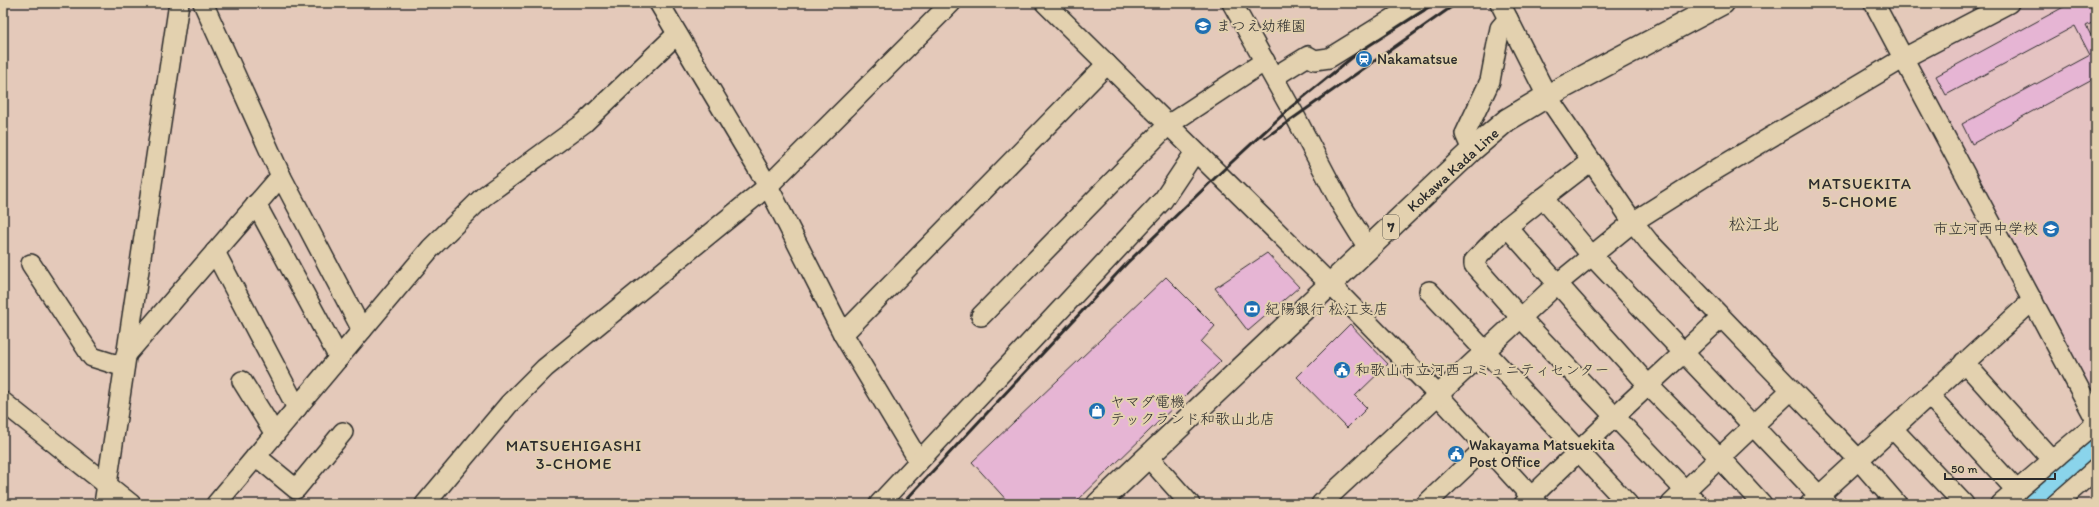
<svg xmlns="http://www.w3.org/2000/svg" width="2099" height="507" font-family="Itim,'Klee One',sans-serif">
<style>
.built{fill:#e5c3c2}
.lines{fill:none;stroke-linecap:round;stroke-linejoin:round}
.river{stroke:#8ad4eb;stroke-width:26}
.building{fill:#e6b5d4;stroke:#2b2b2b}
.minor-casing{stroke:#2b2b2b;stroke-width:22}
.major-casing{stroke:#2b2b2b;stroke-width:25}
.minor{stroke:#e3d1af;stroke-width:19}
.major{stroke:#e3d1af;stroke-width:22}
.rail{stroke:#2b2b2b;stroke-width:3}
.labels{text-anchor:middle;stroke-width:4;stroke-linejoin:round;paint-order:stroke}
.shield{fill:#e3d1af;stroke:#625d53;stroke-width:1}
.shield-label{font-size:14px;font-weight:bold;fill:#2b2b2b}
.poi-label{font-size:15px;fill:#2b2b2b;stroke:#e3d1af;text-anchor:start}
.street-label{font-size:15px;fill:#2b2b2b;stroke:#e3d1af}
.neighbourhood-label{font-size:16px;letter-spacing:1px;fill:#2b2b2b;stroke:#e3d1af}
.quarter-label{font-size:17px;fill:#2b2b2b;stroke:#e3d1af}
</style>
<rect width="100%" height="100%" fill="#e4c9ba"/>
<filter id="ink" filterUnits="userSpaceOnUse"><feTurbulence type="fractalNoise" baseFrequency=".025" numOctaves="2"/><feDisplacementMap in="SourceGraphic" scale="8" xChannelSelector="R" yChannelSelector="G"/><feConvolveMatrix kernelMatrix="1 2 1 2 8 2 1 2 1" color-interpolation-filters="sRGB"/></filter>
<g filter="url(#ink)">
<!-- built -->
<path class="built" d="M2027,3H2096V397L1916,61Z"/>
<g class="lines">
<!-- river -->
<path class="river" d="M2031,504L2096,446"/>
</g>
<!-- building -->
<g class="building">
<path d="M2071,3H2096V21L2086,26L2096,45V77L1972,144L1962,124L2090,55L2075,26L1946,95L1936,76Z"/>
<path d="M1267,253L1299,287L1248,331L1215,288Z"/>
<path d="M1166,277L1215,326L1201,342L1221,361L1074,504H1010L972,462Z"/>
<path d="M1350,324L1388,364L1355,396L1367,408L1347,428L1297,377Z"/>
</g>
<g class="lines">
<!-- minor casing -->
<g class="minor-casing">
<g id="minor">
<path d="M203,3L281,176L362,330"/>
<path d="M659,3L768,186L843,334L919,461"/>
<path d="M1045,3L1330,284L1438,395L1538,504"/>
<path d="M1232,3L1295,116L1342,206L1368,248"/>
<path d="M1500,3L1547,96L1633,222L1649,242L1858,459L1897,504"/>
<path d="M1874,3L2096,420"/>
<path d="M1274,77L1308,56L1315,60L1329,58L1418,3"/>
<path d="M1472,150L1465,134L1490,81L1500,28L1508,19"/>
<path d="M1591,161L1543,198L1592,256L1827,504"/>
<path d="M1543,198L1507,227L1474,261V265L1520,317L1698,504"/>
<path d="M256,204L339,358"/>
<path d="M1507,227L1649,386L1720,458L1762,504"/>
<path d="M215,252L297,408"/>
<path d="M31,264L92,357L124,367"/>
<path d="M1429,291L1628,504"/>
<path d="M981,316L1168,125L1265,61"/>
<path d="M843,334L1107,64"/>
<path d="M126,355L281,176"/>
<path d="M1964,362L2052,460"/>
<path d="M242,381L275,434"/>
<path d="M1929,395L2017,491"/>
<path d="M3,402L131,504"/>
<path d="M1893,429L1964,504"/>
<path d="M256,456L296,489L343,432"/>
<path d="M1148,457L1190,504"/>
<path d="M104,504L179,3"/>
<path d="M216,504L431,248L483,197L584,123L677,34"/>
<path d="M425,504L509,404L545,368L768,186L951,3"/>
<path d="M879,504L1163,200L1195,152"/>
<path d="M1321,504L1557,284L1633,222L1712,172L1904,58L2009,3"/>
<path d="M1426,504L1486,447"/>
<path d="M1524,504L1614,417L1721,318"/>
<path d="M1671,504L1791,390"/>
<path d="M1810,504L2033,300"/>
<path d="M2001,504L2096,423"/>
<path d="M2056,504L2096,469"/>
</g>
</g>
<!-- major casing -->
<g class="major-casing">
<path id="major" d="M1098,504L1472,150L1507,120L1547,96L1723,3"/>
</g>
<!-- minor -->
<use href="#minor" class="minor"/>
<!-- major -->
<use href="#major" class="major"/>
<!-- rail -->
<g class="rail">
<path d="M1265,138L1457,3"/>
<path d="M902,504L1127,263L1219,174L1290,108L1359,52L1435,3"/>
</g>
</g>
</g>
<!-- icons -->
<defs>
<g id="school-disc" transform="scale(0.9)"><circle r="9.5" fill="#1f6fb2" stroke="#e3d1af"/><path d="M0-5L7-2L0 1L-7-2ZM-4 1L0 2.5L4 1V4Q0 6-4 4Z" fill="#fff"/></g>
<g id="station-disc" transform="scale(0.9)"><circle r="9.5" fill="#1f6fb2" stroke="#e3d1af"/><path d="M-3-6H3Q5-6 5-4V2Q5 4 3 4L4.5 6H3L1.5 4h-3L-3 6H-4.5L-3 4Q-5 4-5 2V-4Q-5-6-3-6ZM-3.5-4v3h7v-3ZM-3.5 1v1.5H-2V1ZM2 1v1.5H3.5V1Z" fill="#fff"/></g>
<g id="bank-disc" transform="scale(0.9)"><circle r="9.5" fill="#1f6fb2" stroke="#e3d1af"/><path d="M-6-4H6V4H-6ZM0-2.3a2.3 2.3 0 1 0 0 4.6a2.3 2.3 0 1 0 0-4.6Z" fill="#fff"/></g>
<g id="civic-disc" transform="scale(0.9)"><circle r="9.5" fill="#1f6fb2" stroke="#e3d1af"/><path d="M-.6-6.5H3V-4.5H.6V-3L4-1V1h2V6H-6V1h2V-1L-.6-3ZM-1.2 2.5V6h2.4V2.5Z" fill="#fff"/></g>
<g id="shop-disc" transform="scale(0.9)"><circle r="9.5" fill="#1f6fb2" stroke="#e3d1af"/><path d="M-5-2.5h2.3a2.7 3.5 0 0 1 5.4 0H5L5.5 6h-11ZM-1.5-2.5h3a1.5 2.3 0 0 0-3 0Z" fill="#fff"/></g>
</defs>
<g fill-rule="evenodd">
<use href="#school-disc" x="1203" y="26"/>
<use href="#station-disc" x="1364" y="59"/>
<use href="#school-disc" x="2051" y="229"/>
<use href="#bank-disc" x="1252" y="309"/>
<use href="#civic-disc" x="1342" y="370"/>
<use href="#shop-disc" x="1097" y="411"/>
<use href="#civic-disc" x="1456" y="454"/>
</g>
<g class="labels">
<!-- shield labels -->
<rect class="shield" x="1383" y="215" width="16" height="24" rx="3"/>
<g class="shield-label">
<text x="1391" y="232">7</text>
</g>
<!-- poi labels -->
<g class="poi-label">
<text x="1216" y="31">まつえ幼稚園</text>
<text x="1377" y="64">Nakamatsue</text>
<text x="2038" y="234" text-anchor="end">市立河西中学校</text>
<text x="1265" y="314">紀陽銀行 松江支店</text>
<text x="1355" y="375">和歌山市立河西コミュニティセンター</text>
<text x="1110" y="407">ヤマダ電機<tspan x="1110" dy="17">テックランド和歌山北店</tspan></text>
<text x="1469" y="450">Wakayama Matsuekita<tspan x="1469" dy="17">Post Office</tspan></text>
</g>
<!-- street labels -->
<g class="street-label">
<text transform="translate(1453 170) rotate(-42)" y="5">Kokawa Kada Line</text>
</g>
<!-- neighbourhood labels -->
<g class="neighbourhood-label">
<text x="1860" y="189">MATSUEKITA<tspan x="1860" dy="18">5-CHOME</tspan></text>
<text x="574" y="451">MATSUEHIGASHI<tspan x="574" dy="18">3-CHOME</tspan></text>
</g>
<!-- quarter labels -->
<g class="quarter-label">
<text x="1754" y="230">松江北</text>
</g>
</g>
<!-- margin -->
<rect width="2099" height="507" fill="none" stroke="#e3d1af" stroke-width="16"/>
<rect x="8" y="8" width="2083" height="491" fill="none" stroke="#2b2b2b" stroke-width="1.5" filter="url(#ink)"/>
<!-- scale -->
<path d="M1945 473v6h110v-6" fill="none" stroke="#2b2b2b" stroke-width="2"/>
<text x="1951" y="473" font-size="12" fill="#2b2b2b" stroke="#e3d1af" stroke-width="3" paint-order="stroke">50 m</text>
</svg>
